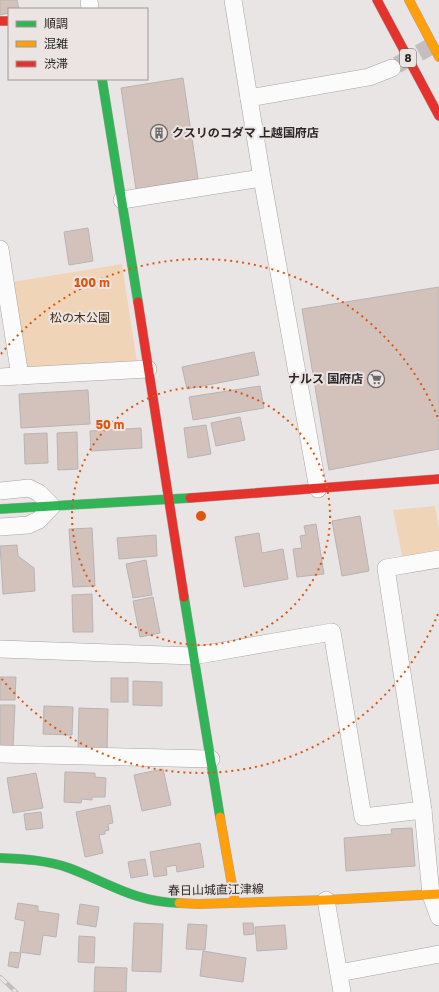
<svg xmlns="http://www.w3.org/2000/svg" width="439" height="992" font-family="'Golos Text','Noto Sans JP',sans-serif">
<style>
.green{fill:#f0d4b8}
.building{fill:#d3c2bb;stroke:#b7b4b4}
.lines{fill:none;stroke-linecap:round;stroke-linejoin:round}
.street-tunnel{stroke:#c4bfbf;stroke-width:17;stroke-dasharray:17 8;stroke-linecap:butt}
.street-casing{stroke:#a7a4a3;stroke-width:18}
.fast-casing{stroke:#a7a4a3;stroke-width:10}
.slow-casing{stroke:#a7a4a3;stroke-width:10}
.jam-casing{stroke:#a7a4a3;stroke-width:10}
.street{stroke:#fcfbfb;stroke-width:17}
.fast{stroke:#30b455;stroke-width:9}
.slow{stroke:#ff9f0a;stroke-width:9}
.jam{stroke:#e5322d;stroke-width:9}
.rail-casing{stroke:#c0bfbf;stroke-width:4.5}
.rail{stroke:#ece4e3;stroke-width:3;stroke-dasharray:9;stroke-linecap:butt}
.ring{fill:none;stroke:#de560d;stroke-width:2;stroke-dasharray:2 4}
.labels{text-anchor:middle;stroke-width:4;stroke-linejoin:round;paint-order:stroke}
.shield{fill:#ece4e3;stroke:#64605f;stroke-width:1}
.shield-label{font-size:11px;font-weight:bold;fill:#2a2727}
.poi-label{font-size:12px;font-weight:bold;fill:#2a2727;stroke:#ece4e3;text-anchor:start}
.park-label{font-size:12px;fill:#442e10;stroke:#ece4e3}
.street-label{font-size:12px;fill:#2a2727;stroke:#ece4e3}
.centre{fill:#de560d;stroke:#ece4e3;stroke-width:2}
.ring-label{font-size:12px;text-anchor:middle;font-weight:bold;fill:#de560d;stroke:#ece4e3;stroke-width:4;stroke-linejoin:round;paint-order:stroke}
</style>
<rect width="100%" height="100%" fill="#eae5e5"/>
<!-- green -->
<g class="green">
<path d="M122,264L137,362L27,369L12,282Z"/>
<path d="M435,506L439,529V554L403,560L393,510Z"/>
</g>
<!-- building -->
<g class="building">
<path d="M0,0H17L19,9H9V13L0,15Z"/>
<path d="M183,78L198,179L136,189L121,88Z"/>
<path d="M88,228L93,261L69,265L64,232Z"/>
<path d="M439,287V449L329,470L302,309Z"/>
<path d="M254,352L259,375L187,389L182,367Z"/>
<path d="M260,386L264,408L193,420L189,397Z"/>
<path d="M88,390L90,424L21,428L19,394Z"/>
<path d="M240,417L245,440L216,446L211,423Z"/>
<path d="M206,425L211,454L188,458L184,428Z"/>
<path d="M141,428L142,448L91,451L90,431Z"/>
<path d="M77,432L78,469L58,470L57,433Z"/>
<path d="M47,433L48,463L25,464L24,434Z"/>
<path d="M360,516L369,571L342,576L332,521Z"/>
<path d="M316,524L324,574L297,577L293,549L302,548L300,536L306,535L304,526Z"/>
<path d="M92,528L95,586L73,587L69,529Z"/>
<path d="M259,533L262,553L283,549L288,579L244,587L235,537Z"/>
<path d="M156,535L157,556L119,559L117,538Z"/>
<path d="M17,545L18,556L34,568L35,591L3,594L0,546Z"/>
<path d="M146,560L152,595L133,598L126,564Z"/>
<path d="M92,594L93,632H73L72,595Z"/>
<path d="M153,597L160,633L140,637L133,601Z"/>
<path d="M0,677H16L15,700H0Z"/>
<rect x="111" y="678" width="17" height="24"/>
<path d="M133,681L162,682V706L133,705Z"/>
<path d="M0,705H15L13,748L0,747Z"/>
<path d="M44,706L73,707L72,735L43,734Z"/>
<path d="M79,708L108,709L107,751L78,750Z"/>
<path d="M163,769L171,805L142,811L134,775Z"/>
<path d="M65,772L95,773V777L106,778L105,797H92V800L82,799L81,803L64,802Z"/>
<path d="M36,773L43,808L13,813L7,778Z"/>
<path d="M110,805L113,823L108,824L109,830L105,831V834L99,835L103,853L85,857L76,812Z"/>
<path d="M41,812L43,828L26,830L24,814Z"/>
<path d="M412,828L415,866L346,871L344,838L392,834L391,829Z"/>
<path d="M200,843L204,867L177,872L176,865L166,867L167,875L154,877L150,852Z"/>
<path d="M145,859L148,875L131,878L128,862Z"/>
<path d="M18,903L38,906V911L59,914L56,937L43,935L40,955L20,952L25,921L15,919Z"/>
<path d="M80,904L99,907L96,927L77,924Z"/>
<path d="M134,923L163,924L161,972L132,971Z"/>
<path d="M243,923H253L254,934L244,935Z"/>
<path d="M188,924L207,925L205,950L186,949Z"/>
<path d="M285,925L287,949L257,951L255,927Z"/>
<path d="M79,936L95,937L94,963L78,962Z"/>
<path d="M203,951L246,958L243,982L200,976Z"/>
<path d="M10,952L21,953L18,968L8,966Z"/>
<path d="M95,967L127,968L126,992H94Z"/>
</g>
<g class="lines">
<!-- street-tunnel -->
<path class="street-tunnel" d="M397,65L439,42"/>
<!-- street casing -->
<g class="street-casing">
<g id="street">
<path d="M89,0L90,9"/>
<path d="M233,0L262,178L318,489"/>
<path d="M249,98L369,77L392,68"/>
<path d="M122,200L262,178"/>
<path d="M0,249L20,376"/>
<path d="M0,377L148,369"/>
<path d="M0,491L29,488L39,493L52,506L39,520L28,525L0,527"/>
<path d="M439,559L386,568L423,810L431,895L439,917"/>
<path d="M0,649L193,656L332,632L363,817L423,810"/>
<path d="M0,754L211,759"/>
<path d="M326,900L342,992"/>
<path d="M339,973L439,954"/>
</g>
</g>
<!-- fast casing -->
<g class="fast-casing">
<g id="fast">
<path d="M102,79L138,302"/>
<path d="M0,509L190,498"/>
<path d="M184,597L220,817"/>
<path d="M0,858C23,859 47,860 69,868C109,883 134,902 179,903"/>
</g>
</g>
<!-- slow casing -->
<g class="slow-casing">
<g id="slow">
<path d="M409,0L439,57"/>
<path d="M220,817L235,902"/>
<path d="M179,903L198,904L326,900L439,894"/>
</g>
</g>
<!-- jam casing -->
<g class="jam-casing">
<g id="jam">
<path d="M377,0L439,116"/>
<path d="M0,21H9"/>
<path d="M138,302L184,597"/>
<path d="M190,498L439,479"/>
</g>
</g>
<!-- street -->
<use href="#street" class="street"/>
<!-- fast -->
<use href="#fast" class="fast"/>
<!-- slow -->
<use href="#slow" class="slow"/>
<!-- jam -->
<use href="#jam" class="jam"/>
<!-- rail casing -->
<g class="rail-casing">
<path id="rail" d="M0,977L16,992"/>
</g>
<!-- rail -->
<use href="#rail" class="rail"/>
</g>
<!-- distance rings -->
<g class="ring">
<circle cx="201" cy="516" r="129"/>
<path d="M438 614A257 257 0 0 1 1 678M1 354A257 257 0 0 1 438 418"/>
</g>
<!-- icons -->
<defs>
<g id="building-ring" transform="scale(0.9)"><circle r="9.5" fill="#ece4e3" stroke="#6d6a6a" stroke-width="1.5"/><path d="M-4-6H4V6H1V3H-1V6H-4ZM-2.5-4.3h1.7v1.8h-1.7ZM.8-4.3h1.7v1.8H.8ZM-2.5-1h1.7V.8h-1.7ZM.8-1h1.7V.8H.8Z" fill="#6d6a6a"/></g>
<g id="supermarket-ring" transform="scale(0.9)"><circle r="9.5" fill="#ece4e3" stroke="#6d6a6a" stroke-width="1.5"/><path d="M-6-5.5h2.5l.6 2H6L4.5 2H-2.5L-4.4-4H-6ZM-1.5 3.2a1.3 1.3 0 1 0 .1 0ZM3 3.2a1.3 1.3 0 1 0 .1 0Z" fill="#6d6a6a"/></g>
</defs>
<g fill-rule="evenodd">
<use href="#building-ring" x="159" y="133"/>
<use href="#supermarket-ring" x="376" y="379"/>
</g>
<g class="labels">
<!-- shield labels -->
<rect class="shield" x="400" y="49" width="16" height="18" rx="3"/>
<g class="shield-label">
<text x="408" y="62">8</text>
</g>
<!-- poi labels -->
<g class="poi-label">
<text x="172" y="137">クスリのコダマ 上越国府店</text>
<text x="363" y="383" text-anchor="end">ナルス 国府店</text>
</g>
<!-- park labels -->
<g class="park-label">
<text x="80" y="322">松の木公園</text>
</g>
<!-- street labels -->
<g class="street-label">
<text transform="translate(216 890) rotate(-1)" y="4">春日山城直江津線</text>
</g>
</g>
<circle cx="201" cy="516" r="6" class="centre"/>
<g class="ring-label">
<text x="92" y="287">100 m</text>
<text x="110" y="429">50 m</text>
</g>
<!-- legend -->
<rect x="8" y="8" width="140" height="72" fill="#ece4e3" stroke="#9e9898"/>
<rect x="16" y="21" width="20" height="6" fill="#30b455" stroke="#9e9898"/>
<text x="44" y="28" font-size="12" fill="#2a2727">順調</text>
<rect x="16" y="41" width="20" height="6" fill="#ff9f0a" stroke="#9e9898"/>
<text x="44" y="48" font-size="12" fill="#2a2727">混雑</text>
<rect x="16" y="61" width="20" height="6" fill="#e5322d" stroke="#9e9898"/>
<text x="44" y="68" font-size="12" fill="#2a2727">渋滞</text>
</svg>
